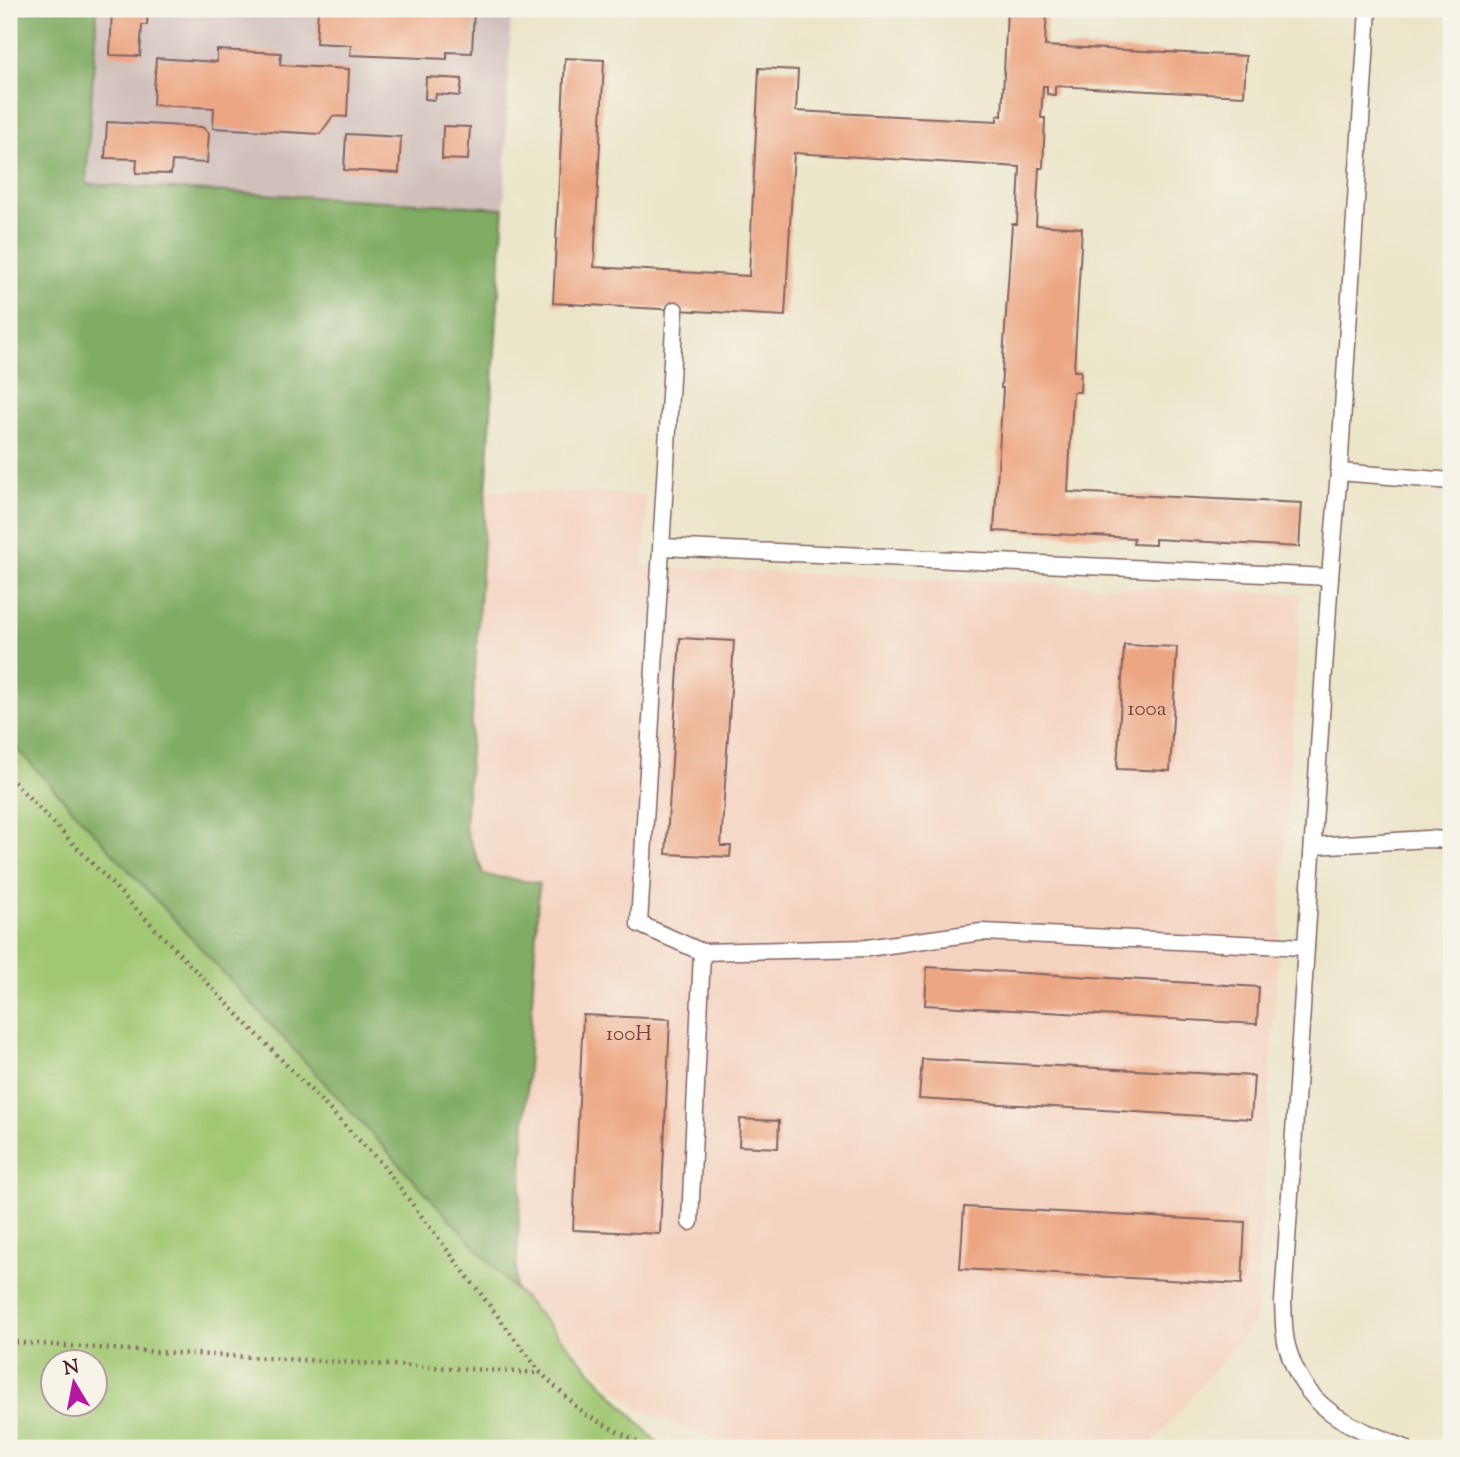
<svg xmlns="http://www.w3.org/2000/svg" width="1460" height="1457" font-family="'Sorts Mill Goudy',serif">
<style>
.built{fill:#f4d3c0}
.industrial{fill:#d0c0bc}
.green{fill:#a0c772;stroke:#75734e;stroke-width:2;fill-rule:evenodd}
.forest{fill:#80ac64;stroke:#656648;stroke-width:2}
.building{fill:#eca682}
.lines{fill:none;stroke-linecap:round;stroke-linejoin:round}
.lane-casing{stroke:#826462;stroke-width:19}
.path{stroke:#826462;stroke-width:4.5;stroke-dasharray:2 5;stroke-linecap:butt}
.lane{stroke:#fff;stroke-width:16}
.labels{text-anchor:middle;stroke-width:6;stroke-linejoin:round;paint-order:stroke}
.number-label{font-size:21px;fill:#724141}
</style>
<rect width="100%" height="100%" fill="#f7f3e8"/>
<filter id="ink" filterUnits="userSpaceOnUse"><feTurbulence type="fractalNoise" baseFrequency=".0143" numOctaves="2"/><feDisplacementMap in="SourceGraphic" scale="14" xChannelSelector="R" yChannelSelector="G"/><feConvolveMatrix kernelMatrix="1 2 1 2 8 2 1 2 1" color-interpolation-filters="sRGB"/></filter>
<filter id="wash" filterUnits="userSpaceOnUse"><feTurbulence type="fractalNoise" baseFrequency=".00686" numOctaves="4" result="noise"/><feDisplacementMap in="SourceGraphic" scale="28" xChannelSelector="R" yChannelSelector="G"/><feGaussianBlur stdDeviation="1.57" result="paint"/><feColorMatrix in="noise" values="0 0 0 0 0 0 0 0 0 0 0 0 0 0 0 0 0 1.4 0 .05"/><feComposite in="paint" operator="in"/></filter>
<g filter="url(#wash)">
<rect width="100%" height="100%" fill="#ebe5c9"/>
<!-- built -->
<path class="built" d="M486,490L647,495L644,567L1301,594L1255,1322L1155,1440L1150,1448H748L713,1438L638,1409L515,1290L539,884L484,875L465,829Z"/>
<!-- industrial -->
<path class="industrial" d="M97,9H511L504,208L86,184Z"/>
<!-- green -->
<path class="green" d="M9,740L662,1448H9ZM52,1362H94V1404H52Z"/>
<!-- forest -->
<path class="forest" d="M9,9H97L86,184L504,208L465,828L484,875L539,883L515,1290L9,740Z"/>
<g id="blocks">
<!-- building -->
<g class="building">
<path d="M112,9H148L147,25H142L140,56L110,55Z"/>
<path d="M318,9H474L472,53L447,52V59L350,55L351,45L316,43Z"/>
<path d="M1007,9H1047L1045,46L1246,56L1244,96L1055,86V95L1047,94V86H1043L1041,118H1045L1043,168H1039L1036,225L1082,228L1074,371H1081L1080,392H1073L1068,492L1302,503L1299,547L1155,539V545L1133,544L1134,538L994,531L1003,388H1001L1012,224H1017L1020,167L794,153L785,316L553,303L565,58L604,60L594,267L749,276L759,68L798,70L796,111L997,121V115L1002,116Z"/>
<path d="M217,50L281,53L280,65L349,69L347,117L333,116L320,134L213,128L214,108L153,105L156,58L217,62Z"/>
<path d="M426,77L462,79L460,96L436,94L435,100L425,99Z"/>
<path d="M107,122L202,127L209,133L207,163L172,161L171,174L136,173L137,159L105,158Z"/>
<path d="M443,126L470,127L468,160L442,159Z"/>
<path d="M346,134L401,137L399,173L344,170Z"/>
<path d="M680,638L734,641L721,846H731L730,857L666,854Z"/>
<path d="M1124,645L1177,647L1170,771L1117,769Z"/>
<path d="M927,967L1259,987L1257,1024L925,1005Z"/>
<path d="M583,1015L670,1019L660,1234L573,1230Z"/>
<path d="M922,1059L1254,1076L1251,1119L919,1099Z"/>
<path d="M740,1119L779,1121L778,1148L739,1146Z"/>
<path d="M964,1207L1245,1222L1242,1284L960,1269Z"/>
</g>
</g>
</g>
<g filter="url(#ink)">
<use href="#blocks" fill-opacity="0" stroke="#826462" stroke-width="2"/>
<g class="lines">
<!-- lane casing -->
<g class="lane-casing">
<g id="lane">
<path d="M1368,9L1339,472L1330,577L1283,1302C1284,1317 1283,1332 1287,1346C1304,1410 1349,1426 1405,1448"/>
<path d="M675,310L639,924L702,952L867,948L982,932L1306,947"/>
<path d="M1339,472L1451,481"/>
<path d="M662,547L1330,577"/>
<path d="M1313,846L1427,839L1451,840"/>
<path d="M690,1222L702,952"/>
</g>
</g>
<!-- path -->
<g class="path">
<path d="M9,777L381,1163L541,1373L584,1414L649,1448"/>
<path d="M9,1342L158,1352L541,1373"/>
</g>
<!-- lane -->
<use href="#lane" class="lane"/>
</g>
</g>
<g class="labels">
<!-- number labels -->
<g class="number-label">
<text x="1147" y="715">100a</text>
<text x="629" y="1040">100H</text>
</g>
</g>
<!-- margin -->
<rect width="1460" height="1457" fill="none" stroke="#f7f3e8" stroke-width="35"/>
<!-- north arrow -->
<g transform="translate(74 1383) rotate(350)"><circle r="33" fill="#f7f3e8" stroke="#b29e9c" stroke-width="2"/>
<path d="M0-5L12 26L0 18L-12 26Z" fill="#b5179e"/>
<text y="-10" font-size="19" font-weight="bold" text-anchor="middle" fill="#4a1f2b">N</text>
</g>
</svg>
